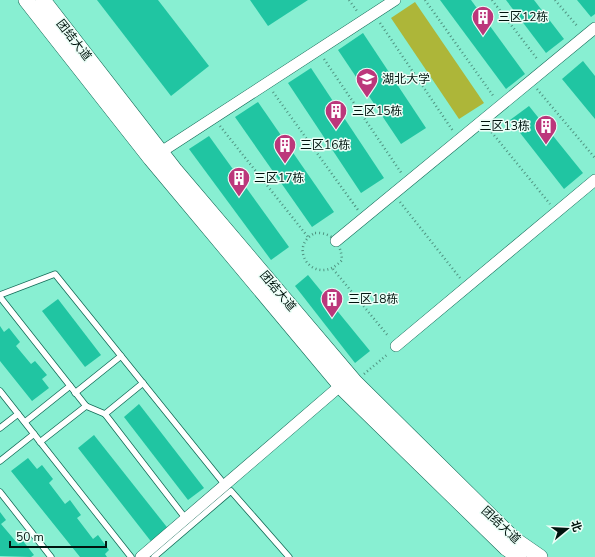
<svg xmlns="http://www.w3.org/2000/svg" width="595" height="557" font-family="'Nunito Sans','Noto Sans SC',sans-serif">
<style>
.grass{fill:#adb639}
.building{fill:#20c5a2}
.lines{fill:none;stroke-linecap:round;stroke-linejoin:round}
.service-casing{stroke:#136b57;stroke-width:7}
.minor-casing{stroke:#136b57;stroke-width:12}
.secondary-casing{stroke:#136b57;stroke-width:16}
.path{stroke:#4f9380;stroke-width:2.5;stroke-dasharray:1 3;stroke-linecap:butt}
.service{stroke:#fff;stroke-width:5.5}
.minor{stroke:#fff;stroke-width:11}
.secondary{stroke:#fff;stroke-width:15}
.labels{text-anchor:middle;stroke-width:3;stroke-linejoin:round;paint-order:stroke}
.poi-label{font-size:12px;fill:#00140e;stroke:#ebfef7;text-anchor:start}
.street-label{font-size:12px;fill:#00140e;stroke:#ebfef7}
</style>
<rect width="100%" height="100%" fill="#88efd2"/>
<!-- grass -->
<path class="grass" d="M415,2L484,103L459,119L391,18Z"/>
<!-- building -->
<g class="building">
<path d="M97,0H158L209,66L171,96Z"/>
<path d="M250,0H308L268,26Z"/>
<path d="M440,0H471L525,74L506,89Z"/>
<path d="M506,0H534L564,39L546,53Z"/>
<path d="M577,0H595V14L591,17Z"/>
<path d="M363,33L426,128L401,144L338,50Z"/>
<path d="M583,61L595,76V119L562,79Z"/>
<path d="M311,68L384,178L361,193L288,83Z"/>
<path d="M258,102L334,212L312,227L235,117Z"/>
<path d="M529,106L583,173L564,189L510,120Z"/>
<path d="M209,136L289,247L271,260L189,149Z"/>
<path d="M308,275L370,351L355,363L295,286Z"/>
<path d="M58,299L101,355L85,367L42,311Z"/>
<path d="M0,326L4,332L9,328L20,342L16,346L31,364L35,361L47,375L42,379L49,388L32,401L0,361Z"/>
<path d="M139,404L204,488L188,500L124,417Z"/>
<path d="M94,435L170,531L153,544L78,448Z"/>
<path d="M28,458L37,469L42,465L53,479L49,483L65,504L70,500L81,515L77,518L93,539L98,535L109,550L105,554L107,557H80L11,471Z"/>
<path d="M0,512L6,520L1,524L18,544L23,541L34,555L31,557L0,556Z"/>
</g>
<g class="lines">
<!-- service casing -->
<g class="service-casing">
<g id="service">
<path d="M0,295L55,274L225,485"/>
<path d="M0,297L86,406L105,414L186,519"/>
<path d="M0,391L131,557"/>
<path d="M75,393L121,356"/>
<path d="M105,414L143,383"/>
<path d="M25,422L70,386"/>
<path d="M0,428L18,414"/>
<path d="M40,442L86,406"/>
<path d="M0,461L34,434"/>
<path d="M0,492L51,557"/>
<path d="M154,557L231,491L289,557"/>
</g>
</g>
<!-- minor casing -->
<g class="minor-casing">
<g id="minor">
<path d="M161,152L395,0"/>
<path d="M336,241L595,28"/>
<path d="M396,346L595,180"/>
<path d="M141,557L340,386"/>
</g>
</g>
<!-- secondary casing -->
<g class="secondary-casing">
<g id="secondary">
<path d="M26,0L151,159L345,391L506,548L519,557"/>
<path d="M43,0L175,170L355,382L514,539L540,557"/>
</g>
</g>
<!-- path -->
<g class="path">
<path d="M349,0L357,11"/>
<path d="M425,0L494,97"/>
<path d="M492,0L538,60"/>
<path d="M555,0L578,27"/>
<path d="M380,23L453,131"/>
<path d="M324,59L402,174"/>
<path d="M537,89L595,158"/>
<path d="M273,92L358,210"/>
<path d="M220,126L308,237"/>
<path d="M489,129L550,204"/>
<path d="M400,202L460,278"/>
<path d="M315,233C333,232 341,244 342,260C316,289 285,248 315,233Z"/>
<path d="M333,269L389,337"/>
<path d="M364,374L388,354"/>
</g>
<!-- service -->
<use href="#service" class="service"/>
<!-- minor -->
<use href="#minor" class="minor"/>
<!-- secondary -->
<use href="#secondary" class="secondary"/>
</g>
<!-- icons -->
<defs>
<g id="building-pin" transform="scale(1.15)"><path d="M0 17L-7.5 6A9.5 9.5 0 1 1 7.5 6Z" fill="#bc377b" stroke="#ebfef7"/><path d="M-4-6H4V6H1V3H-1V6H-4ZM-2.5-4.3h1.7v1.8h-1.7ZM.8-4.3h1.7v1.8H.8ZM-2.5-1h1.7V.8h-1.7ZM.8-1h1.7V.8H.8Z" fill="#fff"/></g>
<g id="university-pin" transform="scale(1.15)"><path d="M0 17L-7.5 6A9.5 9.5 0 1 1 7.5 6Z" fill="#bc377b" stroke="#ebfef7"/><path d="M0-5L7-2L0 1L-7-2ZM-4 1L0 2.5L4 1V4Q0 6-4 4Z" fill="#fff"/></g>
</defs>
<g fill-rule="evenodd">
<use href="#building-pin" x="483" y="17"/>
<use href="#university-pin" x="367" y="79"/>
<use href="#building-pin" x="336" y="111"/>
<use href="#building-pin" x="546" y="126"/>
<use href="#building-pin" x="285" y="145"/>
<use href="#building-pin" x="239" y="178"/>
<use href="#building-pin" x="332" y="299"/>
</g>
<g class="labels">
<!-- poi labels -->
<g class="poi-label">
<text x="498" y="21">三区12栋</text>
<text x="382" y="83">湖北大学</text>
<text x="352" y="115">三区15栋</text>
<text x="530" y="130" text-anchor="end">三区13栋</text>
<text x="300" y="149">三区16栋</text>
<text x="254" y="182">三区17栋</text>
<text x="348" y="303">三区18栋</text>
</g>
<!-- street labels -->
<g class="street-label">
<text transform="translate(74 40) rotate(52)" y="4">团结大道</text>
<text transform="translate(278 291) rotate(50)" y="4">团结大道</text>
<text transform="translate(501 525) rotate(43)" y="4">团结大道</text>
</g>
</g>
<!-- north arrow -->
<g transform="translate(567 529) rotate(72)" stroke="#ebfef7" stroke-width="3" paint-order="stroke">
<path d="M0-3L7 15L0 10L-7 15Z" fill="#00140e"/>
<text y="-6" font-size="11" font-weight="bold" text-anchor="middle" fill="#00140e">北</text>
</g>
<!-- scale -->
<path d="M10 541v6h96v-6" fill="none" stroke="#00140e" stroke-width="2"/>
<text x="16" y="541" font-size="12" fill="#00140e" stroke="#ebfef7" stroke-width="3" paint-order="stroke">50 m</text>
</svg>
